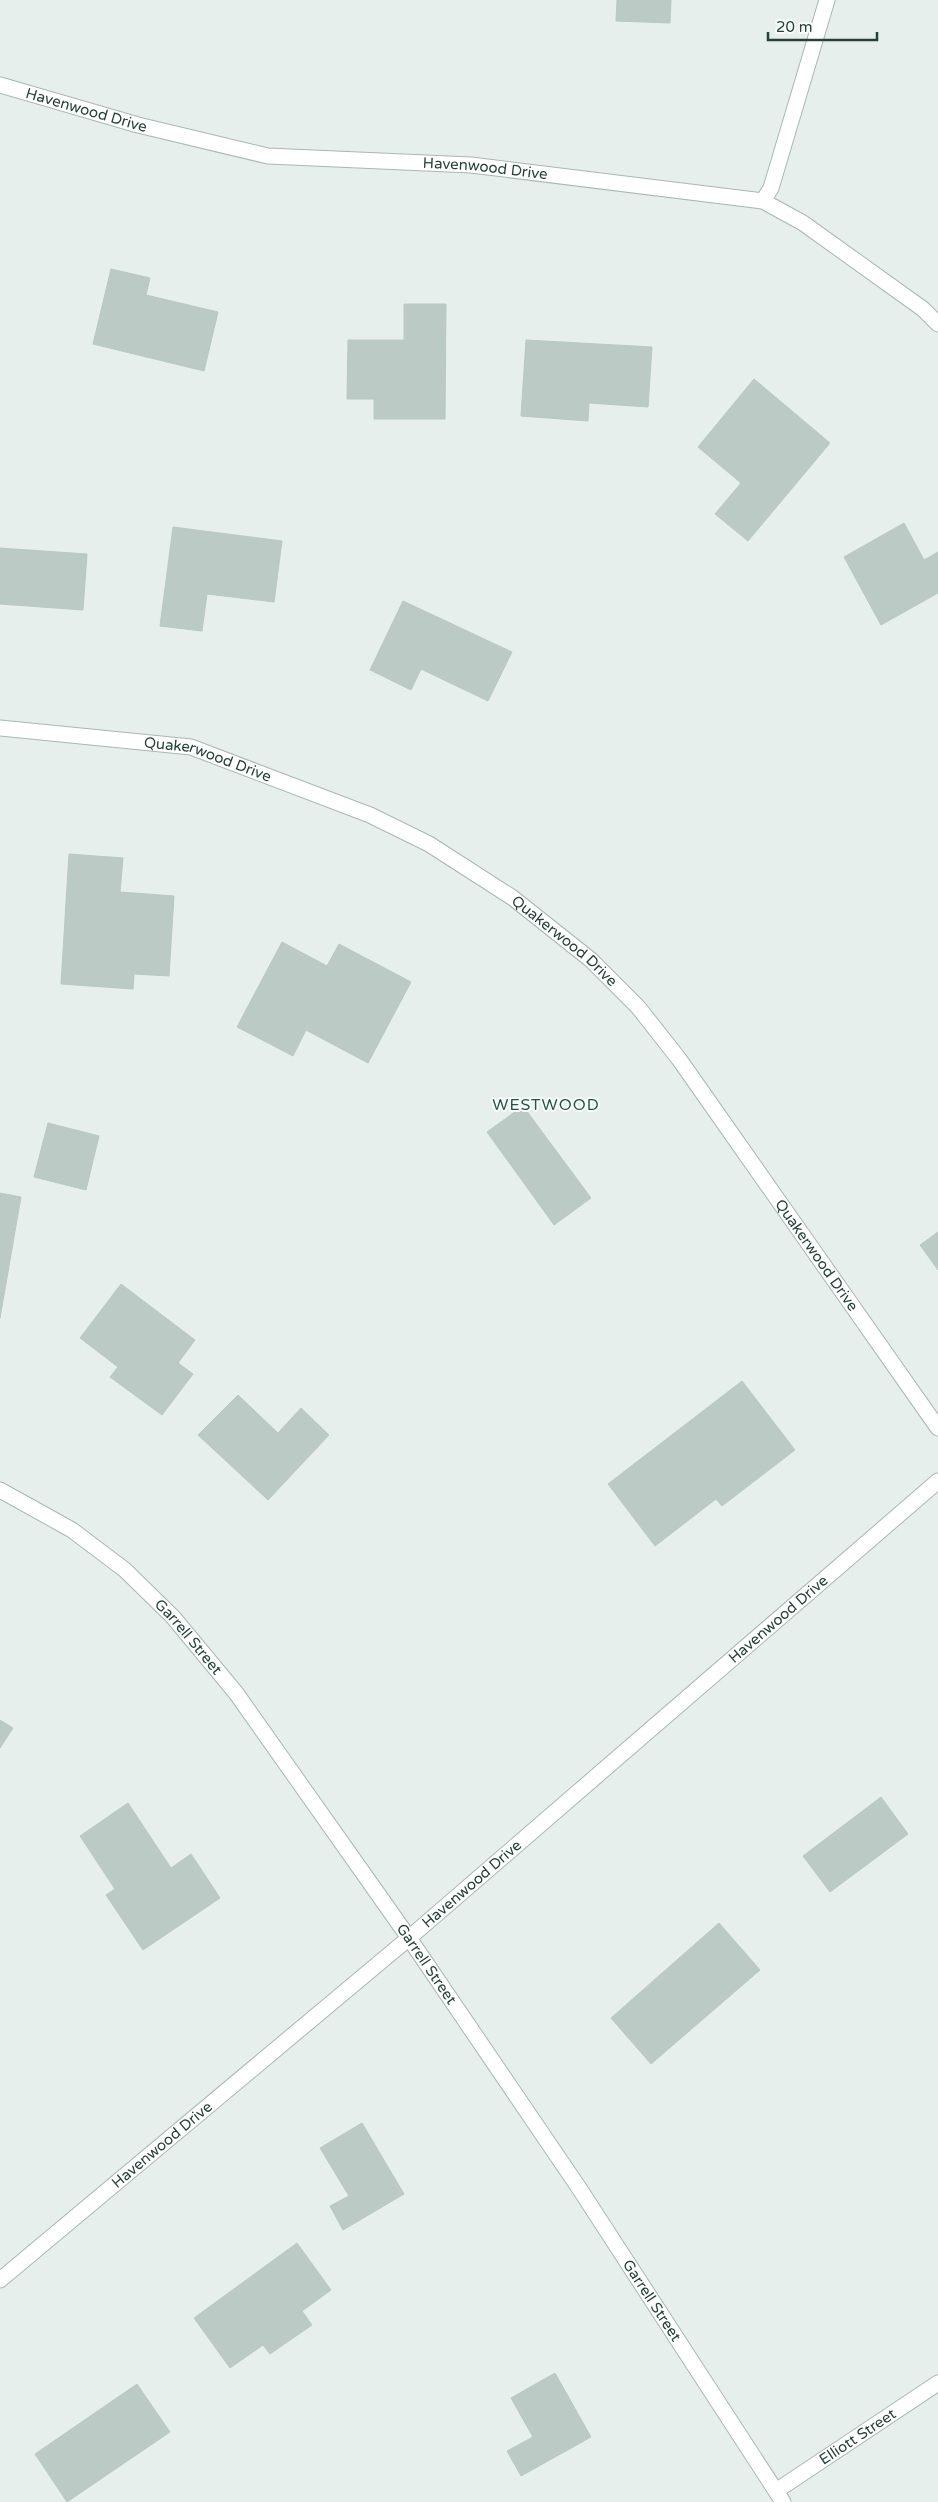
<svg xmlns="http://www.w3.org/2000/svg" width="938" height="2502" font-family="'Varela Round',sans-serif">
<style>
.building{fill:#bbcac4;stroke:#b8c9c2}
.lines{fill:none;stroke-linecap:round;stroke-linejoin:round}
.street-casing{stroke:#a8b8b2;stroke-width:17}
.street{stroke:#fff;stroke-width:15}
.labels{text-anchor:middle;stroke-width:4;stroke-linejoin:round;paint-order:stroke}
.street-label{font-size:15px;fill:#24423a;stroke:#f7fbf9}
.neighbourhood-label{font-size:16px;letter-spacing:1px;fill:#1f5548;stroke:#f7fbf9}
</style>
<rect width="100%" height="100%" fill="#e6efeb"/>
<!-- building -->
<g class="building">
<path d="M617,0H671L670,23L616,21Z"/>
<path d="M111,269L150,278L146,295L218,312L204,371L93,344Z"/>
<path d="M404,304H446L445,419H374V399H347L348,340H404Z"/>
<path d="M526,340L652,347L648,407L589,403L588,421L521,416Z"/>
<path d="M754,379L830,443L748,541L715,514L741,483L698,447Z"/>
<path d="M904,523L924,560L938,552V593L881,625L844,557Z"/>
<path d="M173,527L282,541L274,602L207,594L202,631L160,626Z"/>
<path d="M0,548L87,554L83,610L0,604Z"/>
<path d="M403,601L512,652L488,701L421,669L411,690L370,670Z"/>
<path d="M69,854L123,858L120,892L174,896L169,976L134,974L133,989L61,984Z"/>
<path d="M282,942L327,966L339,944L411,982L368,1063L306,1030L293,1056L237,1027Z"/>
<path d="M523,1106L591,1198L554,1225L487,1132Z"/>
<path d="M48,1123L99,1136L86,1190L34,1177Z"/>
<path d="M0,1193L21,1197L0,1318Z"/>
<path d="M938,1232V1270L920,1245Z"/>
<path d="M121,1284L195,1340L178,1363L193,1374L162,1415L110,1377L118,1367L80,1338Z"/>
<path d="M742,1381L795,1450L722,1506L716,1499L655,1546L608,1484Z"/>
<path d="M238,1395L278,1433L301,1408L329,1435L268,1500L198,1435Z"/>
<path d="M0,1720L13,1728L0,1748Z"/>
<path d="M881,1797L908,1834L830,1892L803,1856Z"/>
<path d="M128,1803L171,1868L191,1854L220,1898L143,1950L106,1895L115,1889L80,1836Z"/>
<path d="M719,1923L760,1970L651,2064L611,2018Z"/>
<path d="M362,2123L404,2194L343,2230L330,2206L349,2196L320,2148Z"/>
<path d="M297,2243L331,2290L302,2311L312,2325L270,2354L263,2345L230,2368L194,2318Z"/>
<path d="M555,2373L591,2437L521,2476L507,2451L533,2437L511,2398Z"/>
<path d="M137,2384L170,2432L67,2502L35,2454Z"/>
</g>
<g class="lines">
<!-- street casing -->
<g class="street-casing">
<g id="street">
<path id="s1" d="M0,85L138,125L268,156L471,165L763,201L803,223L923,309L938,324"/>
<path d="M763,201L771,188L827,0"/>
<path id="s2" d="M0,728L191,747L370,815L429,844L513,898L591,960L638,1007L679,1059L938,1428"/>
<path id="s3" d="M0,1490L72,1530L125,1570L173,1617L236,1693L409,1938L579,2188L783,2502"/>
<path id="s4" d="M0,2280L409,1938L938,1481"/>
<path id="s5" d="M776,2491L938,2383"/>
</g>
</g>
<!-- street -->
<use href="#street" class="street"/>
</g>
<g class="labels">
<!-- street labels -->
<g class="street-label">
<text dy="5" stroke="none"><textPath href="#s1" startOffset="90">Havenwood Drive</textPath></text>
<text dy="5" stroke="none"><textPath href="#s1" startOffset="495">Havenwood Drive</textPath></text>
<text dy="5" stroke="none"><textPath href="#s2" startOffset="211">Quakerwood Drive</textPath></text>
<text dy="5" stroke="none"><textPath href="#s2" startOffset="616">Quakerwood Drive</textPath></text>
<text dy="5" stroke="none"><textPath href="#s2" startOffset="1021">Quakerwood Drive</textPath></text>
<text dy="5" stroke="none"><textPath href="#s4" startOffset="1021">Havenwood Drive</textPath></text>
<text dy="5" stroke="none"><textPath href="#s3" startOffset="241">Garrell Street</textPath></text>
<text dy="5" stroke="none"><textPath href="#s4" startOffset="616">Havenwood Drive</textPath></text>
<text dy="5" stroke="none"><textPath href="#s3" startOffset="646">Garrell Street</textPath></text>
<text dy="5" stroke="none"><textPath href="#s4" startOffset="211">Havenwood Drive</textPath></text>
<text dy="5" stroke="none"><textPath href="#s3" startOffset="1051">Garrell Street</textPath></text>
<text dy="5" stroke="none"><textPath href="#s5" startOffset="98">Elliott Street</textPath></text>
</g>
<!-- neighbourhood labels -->
<g class="neighbourhood-label">
<text x="546" y="1110">WESTWOOD</text>
</g>
</g>
<!-- scale -->
<path d="M768 32v8h109v-8" fill="none" stroke="#24423a" stroke-width="2.5"/>
<text x="776" y="32" font-size="15" fill="#24423a" stroke="#f7fbf9" stroke-width="4" paint-order="stroke">20 m</text>
</svg>
